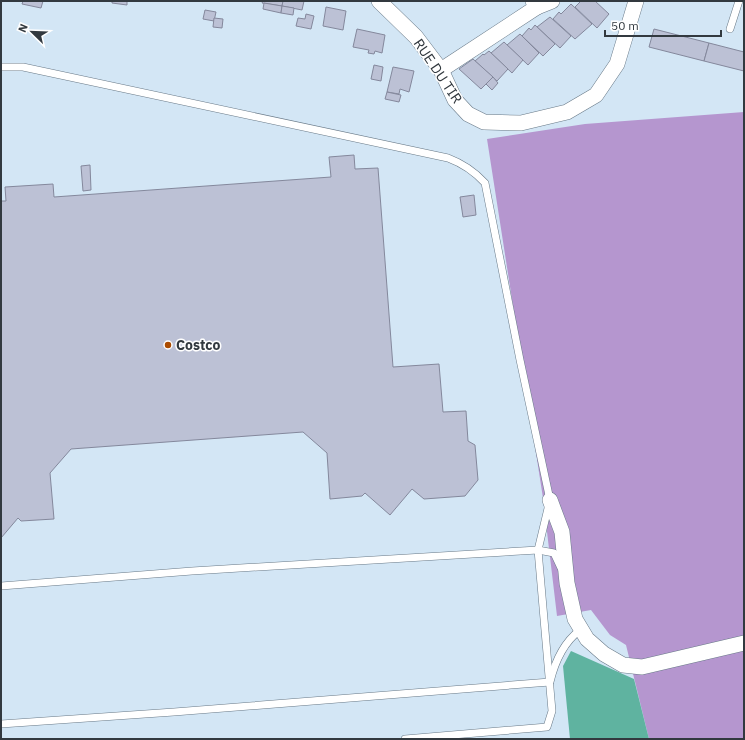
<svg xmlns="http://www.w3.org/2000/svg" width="745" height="740" font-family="'IBM Plex Sans',sans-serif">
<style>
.forest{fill:#b596cf}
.water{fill:#5fb3a0}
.building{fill:#bcc1d5;stroke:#84889c}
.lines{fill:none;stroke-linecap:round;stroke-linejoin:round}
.service-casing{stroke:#687987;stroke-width:8}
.minor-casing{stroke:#687987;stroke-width:16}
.service{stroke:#fff;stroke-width:7}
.minor{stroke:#fff;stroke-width:15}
.poi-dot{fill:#ab4b00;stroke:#fff;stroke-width:1.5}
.labels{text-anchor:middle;stroke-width:3;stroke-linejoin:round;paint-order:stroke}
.street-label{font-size:14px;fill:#32393f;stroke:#fff}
.poi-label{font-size:14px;font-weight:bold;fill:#32393f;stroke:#fff;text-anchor:start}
</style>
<rect width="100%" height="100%" fill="#d3e6f5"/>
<!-- forest -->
<path class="forest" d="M744,112V739H649L626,645L610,635L591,610L557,616L543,498L487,139L585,124Z"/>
<!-- water -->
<path class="water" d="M571,651L634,679L649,739H570L563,666Z"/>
<!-- building -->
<g class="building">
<path d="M23,1H43L41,8L22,4Z"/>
<path d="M112,1H127V5L112,3Z"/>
<path d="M263,1H283L282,6L262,3Z"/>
<path d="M283,1H304L302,10L282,6Z"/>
<path d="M581,1H595L609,14L597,28L575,7Z"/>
<path d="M264,3L282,6L281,13L263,9Z"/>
<path d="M571,4L592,24L575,39L553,19L559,12L561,14Z"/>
<path d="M282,6L294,8L293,15L281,13Z"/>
<path d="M326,7L346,11L343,30L323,26Z"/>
<path d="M205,10L216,12L214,21L203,19Z"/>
<path d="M306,14L314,16L311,29L296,26L298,18L305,19Z"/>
<path d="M550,17L571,36L560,48L537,27Z"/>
<path d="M214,18L223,19L222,28L213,27Z"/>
<path d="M535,25L555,44L543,56L522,36L529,28L531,30Z"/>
<path d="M357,29L385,35L382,53L375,51L374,54L368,53L369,50L353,47Z"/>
<path d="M654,29L709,43L704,61L649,47Z"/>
<path d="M520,34L539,53L528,65L507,45Z"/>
<path d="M504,42L523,60L512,73L491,53Z"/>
<path d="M709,43L744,52V71L704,61Z"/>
<path d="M489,51L508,69L497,81L475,61L483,54L484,55Z"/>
<path d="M473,59L493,77L481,89L459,69Z"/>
<path d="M374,65L383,67L381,81L371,79Z"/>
<path d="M393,67L414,71L409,92L400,89L399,94L387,92Z"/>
<path d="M493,77L498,83L492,90L486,84Z"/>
<path d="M387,92L401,95L399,102L385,99Z"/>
<path d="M354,155L355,169L378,168L393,367L439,364L443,412L466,411L468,441L475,445L478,480L465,496L424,499L412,489L390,515L365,493L362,496L330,499L327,453L303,432L71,449L50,473L54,519L21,521L18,518L1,538V201H6L5,187L53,184L54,197L331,177L329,157Z"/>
<path d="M90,165L91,190L83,191L81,166Z"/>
<path d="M474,195L476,215L463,217L460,197Z"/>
</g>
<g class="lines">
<!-- service casing -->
<g class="service-casing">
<g id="service">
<path d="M730,29L739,1"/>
<path d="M1,67H23L448,158C464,164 474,171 485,183L520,360L550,500L538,550L554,553L561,568"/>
<path d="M1,586L192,571L538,550L552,711L547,727L405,739"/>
<path d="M1,724L174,712L550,682C555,661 563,643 580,630"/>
</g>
</g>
<!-- minor casing -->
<g class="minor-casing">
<g id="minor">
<path d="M379,1L416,37L441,70L455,100L468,114L484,122L521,123L567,112L596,95L617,64L636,1"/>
<path d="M533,1L537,7L552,1"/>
<path d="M441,70L537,7"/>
<path d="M550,500L562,532L567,583L575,619L587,639L604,654L623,665L642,667L744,643"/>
</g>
</g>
<!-- service -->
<use href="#service" class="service"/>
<!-- minor -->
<use href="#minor" class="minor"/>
</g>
<!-- markers -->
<circle class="poi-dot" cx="168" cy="345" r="4"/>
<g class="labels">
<!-- street labels -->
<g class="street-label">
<text transform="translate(438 71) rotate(56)" y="5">RUE DU TIR</text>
</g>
<!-- poi labels -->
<g class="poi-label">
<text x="176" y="350">Costco</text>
</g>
</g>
<!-- border -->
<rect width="745" height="740" fill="none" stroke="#32393f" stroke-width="4"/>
<!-- north arrow -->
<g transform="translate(32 32) rotate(293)" stroke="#ffffff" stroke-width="3" paint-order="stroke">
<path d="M0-3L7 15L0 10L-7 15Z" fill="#32393f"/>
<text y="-6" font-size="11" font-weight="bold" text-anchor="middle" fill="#32393f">N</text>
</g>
<!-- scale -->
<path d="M605 30v6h116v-6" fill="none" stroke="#32393f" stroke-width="2"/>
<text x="611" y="30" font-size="12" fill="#32393f" stroke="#ffffff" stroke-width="3" paint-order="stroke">50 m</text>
</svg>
